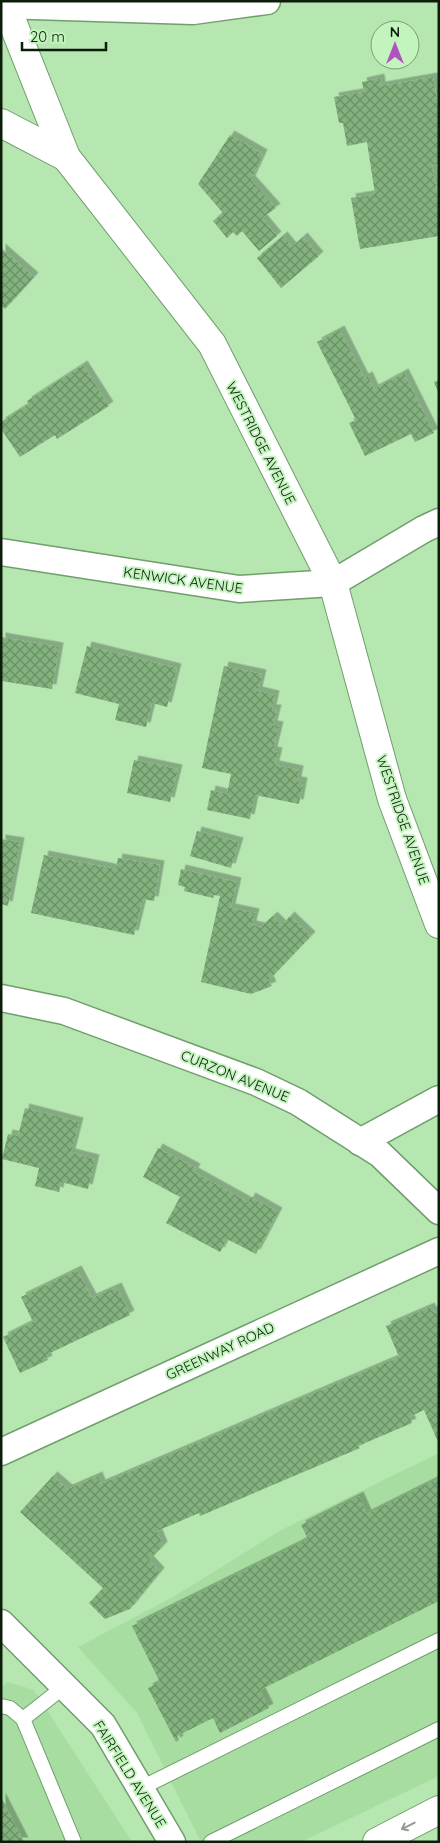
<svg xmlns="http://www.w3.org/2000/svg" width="440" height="1843" font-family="Quicksand,sans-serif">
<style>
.built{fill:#a7dda1}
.building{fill:url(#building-cross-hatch);filter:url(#shadow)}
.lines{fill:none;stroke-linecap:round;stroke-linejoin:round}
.service-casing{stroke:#709e6c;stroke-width:16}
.minor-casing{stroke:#709e6c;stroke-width:29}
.tertiary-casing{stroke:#709e6c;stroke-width:30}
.primary-casing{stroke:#709e6c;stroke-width:30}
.service{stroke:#fff;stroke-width:14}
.minor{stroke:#fff;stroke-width:26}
.tertiary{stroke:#fff;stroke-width:28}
.primary{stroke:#fff;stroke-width:28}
.oneway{stroke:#929a91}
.labels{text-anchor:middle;stroke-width:4;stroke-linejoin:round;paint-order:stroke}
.street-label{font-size:14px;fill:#0c1e0a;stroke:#c3f4be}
</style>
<defs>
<pattern id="building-cross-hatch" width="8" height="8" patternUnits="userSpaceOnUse" patternTransform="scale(1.25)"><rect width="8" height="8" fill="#83b27e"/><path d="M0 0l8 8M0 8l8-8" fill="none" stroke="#6a9065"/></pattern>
<filter id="shadow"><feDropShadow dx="4.5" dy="-4.5" stdDeviation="0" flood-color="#0004"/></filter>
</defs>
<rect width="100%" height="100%" fill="#b6e7b1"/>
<!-- built -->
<g class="built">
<path d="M439,1453V1776L301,1842H201L137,1713L78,1647L173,1597L281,1530Z"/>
<path d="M8,1682L34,1690L132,1842H1V1686Z"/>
</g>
<!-- building -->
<g class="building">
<path d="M433,77L439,111V164L432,165L439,202V236L360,249L351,198L375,194L367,142L347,146L343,123H339L334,97L364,92L362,82L380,78L381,86Z"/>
<path d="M230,135L263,154L251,180L276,208L262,218L277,236L259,251L242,231L237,236L233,232L227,238L213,221L223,213L198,184Z"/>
<path d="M283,236L292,247L303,237L319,256L281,288L257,258Z"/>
<path d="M1,248L34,277L5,309L1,305Z"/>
<path d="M340,330L364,378L368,376L374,389L404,373L434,433L415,442L411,434L365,456L349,423L356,420L317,342Z"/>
<path d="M83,365L109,406L57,439L55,435L20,457L1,429V422L29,404L27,401Z"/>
<path d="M439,380V394L434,382Z"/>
<path d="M1,637L59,647L52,689L1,681Z"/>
<path d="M87,646L177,668L167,707L152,703L146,727L115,720L119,704L75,693Z"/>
<path d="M224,666L262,674L258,691L275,695L272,709H277L273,725L279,726L273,751L278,752L275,765L299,770L297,781L303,782L299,804L255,795L250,819L207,810L211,790L227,794L231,774L202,768Z"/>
<path d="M134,760L178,769L170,802L127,793Z"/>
<path d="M197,831L239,842L231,868L190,856Z"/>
<path d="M1,839L20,842L8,906L1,904Z"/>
<path d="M44,855L116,869L118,858L160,865L154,901L143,899L134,935L31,913Z"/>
<path d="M181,869L237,882L231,908L255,913L252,925L261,927L273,916L282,925L290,916L311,936L269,980L272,986L251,994L201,982L220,896L214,895L213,898L184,891L185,887L178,885Z"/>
<path d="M25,1108L79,1122L71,1153L95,1159L88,1189L61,1182L59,1192L35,1186L39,1168L2,1159L8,1134L18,1136Z"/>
<path d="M158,1148L196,1168L194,1172L248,1202L251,1197L278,1212L256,1254L227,1239L220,1252L166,1223L180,1197L143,1177Z"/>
<path d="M77,1270L92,1298L117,1287L130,1315L46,1355L48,1360L20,1373L3,1337L33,1322L21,1297Z"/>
<path d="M430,1307L432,1311L435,1310L439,1319V1444L424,1410L409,1417L412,1423L358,1446L360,1448L200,1516L199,1513L157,1531L163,1546L149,1560L160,1572L130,1609L105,1619L89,1603L103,1588L20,1512L53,1476L68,1489L98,1476L101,1484L399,1357L386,1326Z"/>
<path d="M439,1478V1601L260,1690L269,1708L220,1733L213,1718L177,1736L179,1740L176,1742L148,1688L160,1682L132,1626L308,1539L301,1525L359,1496L367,1514Z"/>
<path d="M1,1797L24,1842H1Z"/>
</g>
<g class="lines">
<!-- service casing -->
<g class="service-casing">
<g id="service">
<path d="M65,1686L23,1719L74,1842"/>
<path d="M1,1706L10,1708L23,1719"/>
<path d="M141,1788L439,1640"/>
<path d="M211,1842L439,1729"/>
</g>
</g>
<!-- minor casing -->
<g class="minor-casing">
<g id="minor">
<path d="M1,5L193,11L267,1"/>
<path d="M1,552L239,589L333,583L424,529L439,522"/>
<path d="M1,998L64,1011L256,1082L298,1102L380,1154L439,1211"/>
<path d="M360,1142L439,1099"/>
<path d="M1,1452L439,1251"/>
<path d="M1,1623L103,1725L172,1842"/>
</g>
</g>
<!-- tertiary casing -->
<g class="tertiary-casing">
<g id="tertiary">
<path d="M4,1L66,157L212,344L333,583L392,799L439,924"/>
<path d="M1,123L66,157"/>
</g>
</g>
<!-- primary casing -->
<g class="primary-casing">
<path id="primary" d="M377,1842L439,1810"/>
</g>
<!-- service -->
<use href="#service" class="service"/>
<!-- minor -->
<use href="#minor" class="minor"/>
<!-- tertiary -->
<use href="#tertiary" class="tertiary"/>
<!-- primary -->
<use href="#primary" class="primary"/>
</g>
<!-- one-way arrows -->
<defs><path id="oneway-shaft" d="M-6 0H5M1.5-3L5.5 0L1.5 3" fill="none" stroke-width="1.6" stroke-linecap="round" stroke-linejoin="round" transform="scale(1.25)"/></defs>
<use class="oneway" href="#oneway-shaft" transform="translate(408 1826) rotate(153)"/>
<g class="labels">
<!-- street labels -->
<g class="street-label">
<text transform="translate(261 443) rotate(63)" y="5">WESTRIDGE AVENUE</text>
<text transform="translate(183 580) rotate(8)" y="5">KENWICK AVENUE</text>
<text transform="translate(403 820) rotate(71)" y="5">WESTRIDGE AVENUE</text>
<text transform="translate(235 1076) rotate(22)" y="5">CURZON AVENUE</text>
<text transform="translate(220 1351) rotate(-25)" y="5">GREENWAY ROAD</text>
<text transform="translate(130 1774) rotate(58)" y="5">FAIRFIELD AVENUE</text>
</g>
</g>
<!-- border -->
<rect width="440" height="1843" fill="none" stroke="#0c1e0a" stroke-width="5"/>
<!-- north arrow -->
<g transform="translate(395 45)"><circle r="24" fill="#c3f4be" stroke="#7a9e76"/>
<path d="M0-4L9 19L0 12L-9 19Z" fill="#b053be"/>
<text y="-8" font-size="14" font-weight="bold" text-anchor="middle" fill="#0c1e0a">N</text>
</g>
<!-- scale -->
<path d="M22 42v8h84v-8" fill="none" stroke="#0c1e0a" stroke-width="2.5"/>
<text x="30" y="42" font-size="15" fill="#0c1e0a" stroke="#c3f4be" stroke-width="4" paint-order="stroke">20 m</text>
</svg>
